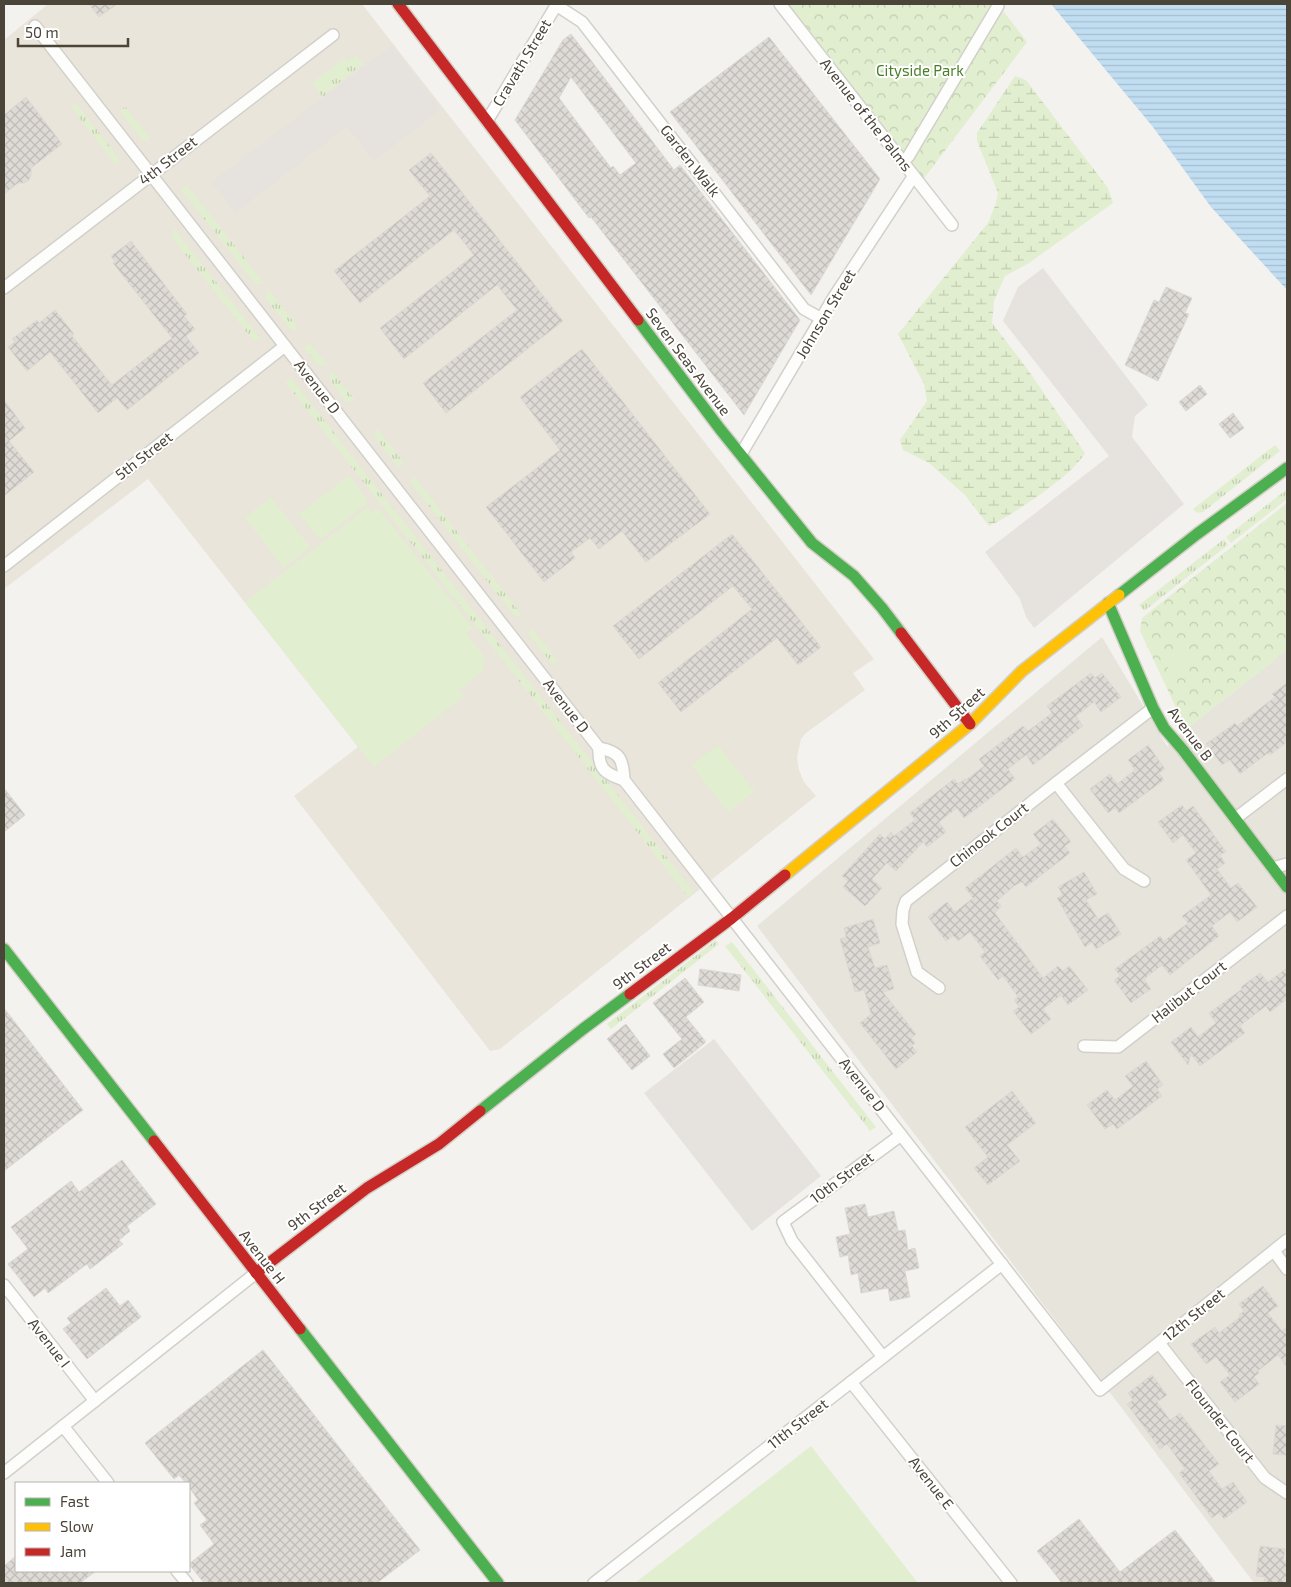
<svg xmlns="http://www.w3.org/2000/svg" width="1291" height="1587" font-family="'Exo 2',sans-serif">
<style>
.residential{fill:#e7e4dc}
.education{fill:#eae5da}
.grass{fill:url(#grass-tufts)}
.wetland{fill:url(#wetland-marsh)}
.park{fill:url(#park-crowns)}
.pitch{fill:#e1eecf}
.parking{fill:#e6e3df}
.water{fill:url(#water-rules)}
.pier{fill:#f4f2ee}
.building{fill:url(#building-cross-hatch);stroke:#dcd9d4;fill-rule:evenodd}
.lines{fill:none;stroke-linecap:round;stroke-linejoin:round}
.street-casing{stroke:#d2d0cb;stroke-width:14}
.fast-casing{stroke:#d3cfc5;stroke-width:14}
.slow-casing{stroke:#d3cfc5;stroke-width:14}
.jam-casing{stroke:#d3cfc5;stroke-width:14}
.street{stroke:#fdfdfc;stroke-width:11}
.fast{stroke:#4caf50;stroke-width:11}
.slow{stroke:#ffc107;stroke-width:11}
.jam{stroke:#c62828;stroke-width:11}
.labels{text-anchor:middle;stroke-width:4;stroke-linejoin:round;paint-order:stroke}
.street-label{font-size:15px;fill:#4b4439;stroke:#fff}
.park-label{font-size:15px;fill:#4a7f2a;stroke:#fff}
</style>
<defs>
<pattern id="grass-tufts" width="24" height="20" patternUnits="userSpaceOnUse" patternTransform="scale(1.25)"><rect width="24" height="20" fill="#e1eecf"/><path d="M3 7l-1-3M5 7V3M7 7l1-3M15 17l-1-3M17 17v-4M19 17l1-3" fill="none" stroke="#c3cdb2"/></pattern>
<pattern id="wetland-marsh" width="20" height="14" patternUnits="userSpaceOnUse" patternTransform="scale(1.25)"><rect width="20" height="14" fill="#e1eecf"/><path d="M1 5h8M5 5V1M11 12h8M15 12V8" fill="none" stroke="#c3cdb2"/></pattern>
<pattern id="park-crowns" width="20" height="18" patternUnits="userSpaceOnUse" patternTransform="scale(1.25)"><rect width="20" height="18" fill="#e1eecf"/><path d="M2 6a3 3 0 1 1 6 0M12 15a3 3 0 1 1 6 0" fill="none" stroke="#c3cdb2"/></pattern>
<pattern id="water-rules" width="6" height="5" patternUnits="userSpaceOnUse" patternTransform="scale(1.25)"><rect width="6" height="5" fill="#c0ddf1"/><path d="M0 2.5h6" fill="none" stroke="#a6bfcf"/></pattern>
<pattern id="building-cross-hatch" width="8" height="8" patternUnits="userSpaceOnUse" patternTransform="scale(1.25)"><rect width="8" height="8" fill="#dedbd6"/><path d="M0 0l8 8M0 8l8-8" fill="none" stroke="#c0bdb8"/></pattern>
</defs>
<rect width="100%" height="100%" fill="#f4f2ee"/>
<!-- residential -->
<path class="residential" d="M1102,637L1167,746L1186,729L1287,650V1583H1254L757,926Z"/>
<!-- education -->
<path class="education" d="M48,4H362L874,659L853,673L865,690L806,733L801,739L797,757L799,770L804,782L816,796L500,1049L490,1051L294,796L358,747L148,479L4,589V40Z"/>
<!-- grass -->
<g class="grass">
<path d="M356,55L363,64L326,93L334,104H328L312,83L344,58L347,62Z"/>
<path d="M77,104L121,161L116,165L70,106Z"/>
<path d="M125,106L150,138L144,143L120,112Z"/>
<path d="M187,185L264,283L256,285L181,190Z"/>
<path d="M174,228L260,338L254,342L172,238Z"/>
<path d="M269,290L299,329L292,331L265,298Z"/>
<path d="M309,342L327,364L318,366L304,348Z"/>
<path d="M332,371L356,401L347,403L329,379Z"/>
<path d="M291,378L694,892L688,897L285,382Z"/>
<path d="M378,429L404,463L398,467L373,435Z"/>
<path d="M1275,445L1280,451L1203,512L1197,513L1193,509Z"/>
<path d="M415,477L522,615L516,618L410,482Z"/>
<path d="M1287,489V499L1231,543L1226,537Z"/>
<path d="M1224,539L1228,545L1144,611L1139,605Z"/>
<path d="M532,628L558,662L552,664L528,634Z"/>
<path d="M716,940L719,944L611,1029L607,1024Z"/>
<path d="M732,942L876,1127L870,1131L725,946Z"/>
</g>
<!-- wetland -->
<path class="wetland" d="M1015,76L1026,80L1108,188L1113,203L1029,263L1005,276L994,301L992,323L1026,367L1085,453C1073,475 1013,515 989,526L965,495L929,463L903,450L900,440L927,401L924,384L898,334L988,223L996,203L998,193L977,141V133Z"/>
<!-- park -->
<g class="park">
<path d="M785,4H998L1027,42L919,185Z"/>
<path d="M1287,503V650L1186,729L1140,631L1142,618Z"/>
</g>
<!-- pitch -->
<g class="pitch">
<path d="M349,475L369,502L320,540L299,514Z"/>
<path d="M271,497L310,547L284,568L245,518Z"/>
<path d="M368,507L372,512L378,508L473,628L466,633L485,657L483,671L459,690L464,696L374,767L245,602Z"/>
<path d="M1183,653L1189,665L1171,674L1165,662Z"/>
<path d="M718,745L755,792L728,812L691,765Z"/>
<path d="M811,1446L918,1583H635Z"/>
</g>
<!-- parking -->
<g class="parking">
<path d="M392,45L442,109L374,161L347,127L235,213L211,182Z"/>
<path d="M1043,268L1148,405L1135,416L1132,437L1184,504L1034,628L1026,617L1020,599L985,552L1109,456L1003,321L1018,287Z"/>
<path d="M714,1039L821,1176L752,1231L644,1093Z"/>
</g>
<!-- water -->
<path class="water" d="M1031,4H1287V321Z"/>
<!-- pier -->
<path class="pier" d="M1028,4H1051L1153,127L1211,207L1287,290V324L1224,251Z"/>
<!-- building -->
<g class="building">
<path d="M89,4H117L99,17Z"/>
<path d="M571,34L674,170L680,165L800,320L744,415L591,217L589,218L515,120L563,40ZM571,77L636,163L620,175L613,166L611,168L559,98Z"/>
<path d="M769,37L880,179L811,295L670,112Z"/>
<path d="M26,97L62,144L31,168V175L29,180L24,183H18L4,194V115Z"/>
<path d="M431,153L563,321L446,413L423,383L517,310L497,285L404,359L380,328L474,255L454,230L360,303L334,271L430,196L409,170Z"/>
<path d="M131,241L187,314L184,316L195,329L186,336L199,353L127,410L117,398L98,413L50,352L27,371L8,347L15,342L12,339L37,320L39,323L55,310L74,334L72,336L112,385L172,338L113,263L115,262L111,256Z"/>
<path d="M1166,287L1192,298L1185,313L1189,314L1158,381L1125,365L1154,300L1159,302Z"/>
<path d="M582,349L710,514L646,562L622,531L599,549L590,538L571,552L575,558L544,582L486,507L560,450L520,397Z"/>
<path d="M1200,385L1207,394L1186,411L1179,402Z"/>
<path d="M4,400L25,428L9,441L34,472L4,496Z"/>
<path d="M1233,413L1244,428L1230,438L1219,424Z"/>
<path d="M732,534L821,647L798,665L777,638L681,712L658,683L752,609L733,586L639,659L613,626Z"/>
<path d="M1091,673L1095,678L1102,673L1121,697L1101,712L1094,702L1076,716L1083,726L1033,765L1026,755L1008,769L1015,779L964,818L957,808L939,822L946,832L927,847L923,842L896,871L887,863L872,879L882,888L865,906L843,887L848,881L842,876L880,834L885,839L891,832L894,836L915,820L910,813L954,779L958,784L965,779L966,780L984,766L979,759L1023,726L1028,731L1052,713L1047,706Z"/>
<path d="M1287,683V742L1270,755L1268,753L1240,774L1230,760L1222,765L1206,744L1235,723L1237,726L1275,697L1272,694Z"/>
<path d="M1148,745L1165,769L1159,773L1164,780L1119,813L1115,808L1108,813L1090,789L1110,774L1117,784L1135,770L1128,760Z"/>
<path d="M4,788L25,815L4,832Z"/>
<path d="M1182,805L1186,811L1193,806L1226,852L1220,855L1225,863L1217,869L1231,888L1238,883L1257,907L1237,922L1230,912L1212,926L1219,936L1170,975L1162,965L1144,979L1151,989L1131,1003L1114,980L1120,976L1115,969L1160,936L1164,941L1188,923L1182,916L1211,895L1186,860L1196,853L1183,835L1173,843L1158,822Z"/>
<path d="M1053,819L1071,842L1065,846L1070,853L1026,887L1022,882L1014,886L997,901L1001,906L995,913L1043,978L1058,966L1063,971L1069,966L1088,990L1068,1005L1061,995L1043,1009L1051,1019L1031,1034L1013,1011L1019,1007L1014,1000L1018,997L1003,976L998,980L980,956L985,952L970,932L958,941L953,936L946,941L928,917L947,902L955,912L973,898L965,888L1016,848L1023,857L1041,844L1033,834Z"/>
<path d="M1084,872L1097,894L1086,900L1098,919L1108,913L1121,934L1096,949L1092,942L1085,947L1057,898L1063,895L1058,887Z"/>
<path d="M873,919L880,943L868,947L875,968L887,965L894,989L883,992L916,1034L911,1038L915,1043L912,1046L917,1052L896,1069L860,1023L871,1014L864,990L855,992L840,939L846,937L844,928Z"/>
<path d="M1287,968V999L1270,1012L1266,1006L1246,1021L1240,1026L1245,1033L1200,1066L1191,1054L1188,1065L1171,1042L1191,1027L1198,1037L1216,1023L1209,1013L1242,989L1241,987L1260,973L1268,982Z"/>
<path d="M700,969L741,975L739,991L698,985Z"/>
<path d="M685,978L704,1002L686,1017L706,1042L674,1068L663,1054L682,1039L653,1003Z"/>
<path d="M4,1008L83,1110L4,1171Z"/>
<path d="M626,1024L650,1056L632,1070L607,1039Z"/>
<path d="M1146,1061L1163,1085L1157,1089L1162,1096L1117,1129L1113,1124L1105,1129L1087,1105L1107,1090L1115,1100L1133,1086L1125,1076Z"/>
<path d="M1012,1091L1036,1123L1007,1145L1020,1161L988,1185L974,1168L988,1157L965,1127Z"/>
<path d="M122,1160L156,1204L127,1226L130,1231L119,1240L123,1244L90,1269L87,1264L48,1293L45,1288L34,1297L8,1264L28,1249L11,1227L71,1181L79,1192Z"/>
<path d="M865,1204L868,1217L894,1211L898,1231L905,1230L908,1250L915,1248L919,1268L905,1271L910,1297L890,1301L888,1288L861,1293L858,1273L851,1275L848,1255L840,1257L836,1237L850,1234L845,1208Z"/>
<path d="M1263,1286L1278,1306L1268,1313L1282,1331L1287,1327V1367L1278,1355L1258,1371L1259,1373L1254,1377L1259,1384L1235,1402L1220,1382L1230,1375L1216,1357L1206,1364L1191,1344L1215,1327L1219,1333L1240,1317L1239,1315L1244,1311L1239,1304Z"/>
<path d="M106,1288L120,1306L128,1300L141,1317L87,1359L63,1329L71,1323L67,1318Z"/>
<path d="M263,1350L420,1550L377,1583H204L189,1564L214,1544L200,1525L207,1520L194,1503L198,1500L189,1487V1483H186L179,1475L174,1479L145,1443Z"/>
<path d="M1152,1375L1167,1395L1157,1402L1170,1420L1180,1413L1219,1464L1209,1471L1222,1489L1233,1482L1247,1502L1224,1519L1219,1513L1212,1518L1179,1473L1185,1469L1167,1444L1160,1449L1127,1404L1133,1400L1128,1393Z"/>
<path d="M1276,1425L1287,1426V1455L1273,1454Z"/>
<path d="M1079,1519L1120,1572L1175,1530L1216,1583H1062L1037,1551Z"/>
<path d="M1260,1546L1285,1549L1283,1561L1287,1562V1583H1264L1265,1577L1256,1576Z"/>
<path d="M16,1556V1571H96L80,1583H4V1566Z"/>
</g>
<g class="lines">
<!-- street casing -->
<g class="street-casing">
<g id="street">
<path d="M780,4L952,225"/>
<path d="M556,5L582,22L804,309L822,319"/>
<path d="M35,26L599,748C621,752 623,760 624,780L1100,1390L1287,1240"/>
<path d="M487,121L557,4"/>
<path d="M908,157L998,6"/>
<path d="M4,288L333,35"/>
<path d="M741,454L834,297L913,177"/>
<path d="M4,566L285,346"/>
<path d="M599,748C598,770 606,774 624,780"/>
<path d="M1056,783L1124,869L1144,881"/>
<path d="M1236,818L1287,779"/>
<path d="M1273,868L1287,864"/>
<path d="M939,988L917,972L902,924L903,910L906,901L1056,783L1153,708"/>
<path d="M1084,1046L1118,1047L1287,916"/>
<path d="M1274,1251L1287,1269"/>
<path d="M4,1285L95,1401"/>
<path d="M1159,1343L1265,1478L1287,1493"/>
<path d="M883,1357L792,1241L783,1222L901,1135"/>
<path d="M851,1382L1011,1583"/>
<path d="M63,1426L108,1483"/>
<path d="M4,1473L256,1273"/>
<path d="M177,1571L187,1583"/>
<path d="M594,1583L1002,1264"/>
</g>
</g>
<!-- fast casing -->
<g class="fast-casing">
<g id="fast">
<path d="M638,320L720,429L812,543L854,576L882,608L901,633"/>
<path d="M1119,595L1197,534L1287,468"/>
<path d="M1108,603L1153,708L1164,728L1183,750L1287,887"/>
<path d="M4,949L154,1141"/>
<path d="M480,1111L583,1029L630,994"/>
<path d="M300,1329L498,1583"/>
</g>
</g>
<!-- slow casing -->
<g class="slow-casing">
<path id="slow" d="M785,875L970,724L1022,671L1119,595"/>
</g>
<!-- jam casing -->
<g class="jam-casing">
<g id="jam">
<path d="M398,4L638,320"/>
<path d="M901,633L970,724"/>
<path d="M630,994L732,918L785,875"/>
<path d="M154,1141L300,1329"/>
<path d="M256,1273L367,1188L439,1144L480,1111"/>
</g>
</g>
<!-- street -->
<use href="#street" class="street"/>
<!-- fast -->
<use href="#fast" class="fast"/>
<!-- slow -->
<use href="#slow" class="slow"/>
<!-- jam -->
<use href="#jam" class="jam"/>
</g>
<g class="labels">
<!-- street labels -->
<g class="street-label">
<text transform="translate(522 63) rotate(-59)" y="5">Cravath Street</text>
<text transform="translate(866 115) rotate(52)" y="5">Avenue of the Palms</text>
<text transform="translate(168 161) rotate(-38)" y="5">4th Street</text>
<text transform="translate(690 161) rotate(52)" y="5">Garden Walk</text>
<text transform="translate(826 314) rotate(-59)" y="5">Johnson Street</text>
<text transform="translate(688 362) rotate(53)" y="5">Seven Seas Avenue</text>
<text transform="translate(317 387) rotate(52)" y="5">Avenue D</text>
<text transform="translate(144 456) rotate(-38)" y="5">5th Street</text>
<text transform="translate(566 706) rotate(52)" y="5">Avenue D</text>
<text transform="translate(957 713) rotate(-42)" y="5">9th Street</text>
<text transform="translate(1190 734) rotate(53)" y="5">Avenue B</text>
<text transform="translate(989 835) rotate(-38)" y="5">Chinook Court</text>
<text transform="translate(642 966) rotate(-37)" y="5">9th Street</text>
<text transform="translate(1189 992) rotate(-38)" y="5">Halibut Court</text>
<text transform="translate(862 1085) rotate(52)" y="5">Avenue D</text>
<text transform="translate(842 1178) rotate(-37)" y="5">10th Street</text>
<text transform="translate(317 1207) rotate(-37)" y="5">9th Street</text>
<text transform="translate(262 1257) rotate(52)" y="5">Avenue H</text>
<text transform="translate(1194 1315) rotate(-39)" y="5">12th Street</text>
<text transform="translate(49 1343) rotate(52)" y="5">Avenue I</text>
<text transform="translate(1220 1421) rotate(52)" y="5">Flounder Court</text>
<text transform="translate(798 1424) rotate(-38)" y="5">11th Street</text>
<text transform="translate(931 1483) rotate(52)" y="5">Avenue E</text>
</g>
<!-- park labels -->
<g class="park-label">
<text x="920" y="76">Cityside Park</text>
</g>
</g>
<!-- border -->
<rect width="1291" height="1587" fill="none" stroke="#4b4439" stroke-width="10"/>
<!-- legend -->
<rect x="15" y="1482" width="175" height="90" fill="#ffffff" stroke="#b7b4b0"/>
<rect x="25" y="1498" width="25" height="8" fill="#4caf50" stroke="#b7b4b0"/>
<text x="60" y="1507" font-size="15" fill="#4b4439">Fast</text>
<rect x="25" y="1523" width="25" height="8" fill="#ffc107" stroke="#b7b4b0"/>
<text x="60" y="1532" font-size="15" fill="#4b4439">Slow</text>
<rect x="25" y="1548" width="25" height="8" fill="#c62828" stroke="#b7b4b0"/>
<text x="60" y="1557" font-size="15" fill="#4b4439">Jam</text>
<!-- scale -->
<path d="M18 38v8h110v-8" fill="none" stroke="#4b4439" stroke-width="2.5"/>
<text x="25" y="38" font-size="15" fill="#4b4439" stroke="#ffffff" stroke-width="4" paint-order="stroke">50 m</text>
</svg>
